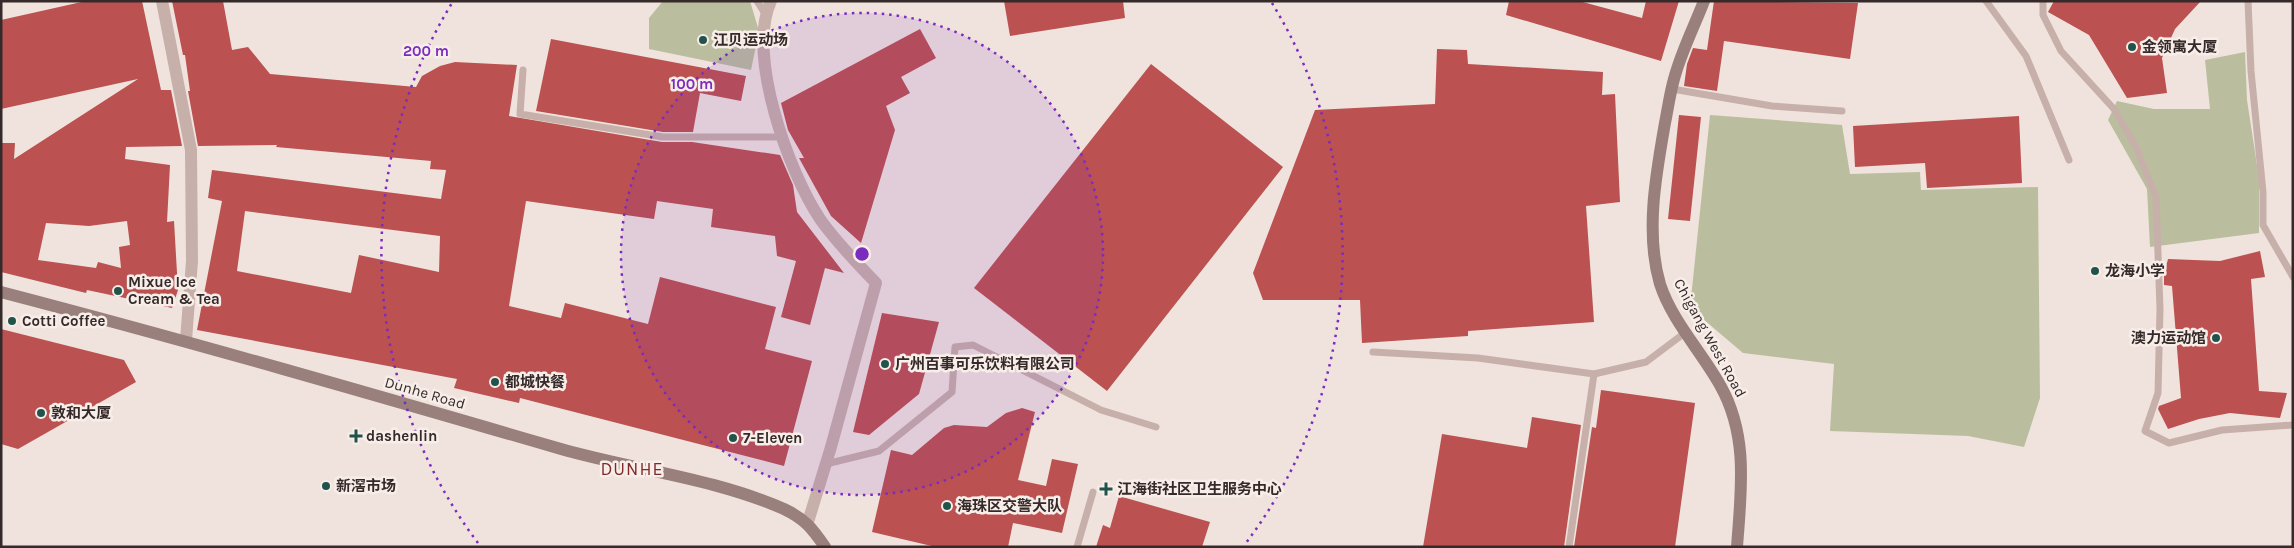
<svg xmlns="http://www.w3.org/2000/svg" width="2294" height="548" font-family="Karla,'Noto Sans SC',sans-serif">
<style>
.green{fill:#babe9e}
.building{fill:#bb5150;fill-rule:evenodd}
.lines{fill:none;stroke-linecap:round;stroke-linejoin:round}
.lane{stroke:#c7b0aa;stroke-width:7}
.street{stroke:#c7b0aa;stroke-width:12}
.secondary{stroke:#9a807c;stroke-width:12}
.ring{fill:none;stroke:#7b2cbf;stroke-width:2.5;stroke-dasharray:2.5 5}
.poi-dot{fill:#22534b;stroke:#f8eee9;stroke-width:2}
.labels{text-anchor:middle;stroke-width:5;stroke-linejoin:round;paint-order:stroke}
.poi-label{font-size:15px;font-weight:bold;fill:#352a29;stroke:#f8eee9;text-anchor:start}
.street-label{font-size:15px;fill:#352a29;stroke:#f8eee9}
.quarter-label{font-size:18px;letter-spacing:1px;fill:#7d2a29;stroke:#f8eee9}
.centre{fill:#7b2cbf;stroke:#f8eee9;stroke-width:2.5}
.ring-label{font-size:15px;text-anchor:middle;font-weight:bold;fill:#7b2cbf;stroke:#f8eee9;stroke-width:5;stroke-linejoin:round;paint-order:stroke}
</style>
<rect width="100%" height="100%" fill="#f0e3dd"/>
<!-- green -->
<g class="green">
<path d="M663,1H750L759,31L751,70L649,49V18Z"/>
<path d="M2245,52L2247,100L2259,178V233L2150,247L2147,189L2108,120L2117,101L2154,109H2210L2205,60Z"/>
<path d="M1710,115L1842,125L1850,174L1920,172L1921,190L2038,187L2040,398L2024,447L1968,436L1830,431L1834,364L1743,353L1690,308Z"/>
</g>
<!-- building -->
<g class="building">
<path d="M86,1H142L161,90H171L182,146L126,147L125,159L170,165L167,222L174,221L178,290L172,308L87,290L86,293L1,272V143H15L14,159L138,79L1,109V20ZM127,221L130,245L119,247L121,268L98,262L96,268L38,260L46,223L89,226Z"/>
<path d="M172,1H223L232,50L248,47L270,74L416,87L422,76L440,66L455,62L517,65L509,116L662,142H692L780,155L793,185L797,212L844,273L825,268L810,325L781,317L796,261L777,256L775,236L711,227L713,209L657,201L654,219L526,201L509,306L561,318L565,303L648,324L660,277L776,307L765,349L812,361L784,466L520,398L519,403L454,388L457,379L197,330L222,201L208,198L212,170L441,199L446,170L430,169L431,161L276,147L277,145L198,146L188,91H190L185,55H183ZM245,211L440,236L439,272L359,255L351,293L237,271Z"/>
<path d="M1004,1H1123L1125,18L1010,36Z"/>
<path d="M1509,1H1579L1642,18L1646,1H1679L1661,61L1506,15Z"/>
<path d="M1714,1L1858,3L1850,59L1724,41L1717,91L1684,86L1687,64L1693,48L1707,50Z"/>
<path d="M2054,1H2201L2175,29L2162,58L2167,93L2127,98L2089,35L2048,12Z"/>
<path d="M920,29L936,58L901,77L910,93L886,106L895,130L861,243L831,216L799,158H804L788,130L781,103Z"/>
<path d="M551,39L746,76L741,101L700,93L693,132H663L536,111Z"/>
<path d="M1437,49L1467,50L1468,64L1603,72L1602,95L1615,94L1620,202L1586,206L1594,322L1468,331V336L1362,343L1360,300H1263L1253,273L1315,110L1435,104Z"/>
<path d="M1151,64L1283,167L1107,391L974,288Z"/>
<path d="M1679,115L1701,117L1690,221L1668,219Z"/>
<path d="M2019,116L2022,183L1927,188L1925,163L1855,167L1853,126Z"/>
<path d="M2260,251L2265,277L2251,279L2259,391L2287,393L2280,418L2230,413L2199,419L2168,429L2158,409L2159,406L2181,398L2172,286L2164,285V274L2168,259L2220,261Z"/>
<path d="M882,313L939,322L919,394L869,435L853,432Z"/>
<path d="M1,329L124,360L136,382L18,449L1,444Z"/>
<path d="M1601,390L1695,403L1675,547H1574L1592,427L1596,428Z"/>
<path d="M1022,408L1035,412L1018,480L1046,486L1052,459L1078,464L1062,533L1013,523L1008,547H936L872,532L891,450L912,455L944,428L954,425L987,427L1006,413Z"/>
<path d="M1532,417L1581,425L1564,547H1423L1442,434L1527,448Z"/>
<path d="M1119,496L1210,522L1202,547H1096L1103,525L1110,528Z"/>
</g>
<g class="lines">
<!-- lane -->
<g class="lane">
<path d="M757,1L766,15"/>
<path d="M1986,1L2026,56L2069,160"/>
<path d="M2043,1V15L2061,51L2114,109L2136,147L2156,197L2160,309L2158,393L2145,431L2169,443L2222,430L2293,425"/>
<path d="M2248,1L2251,71L2263,192V225L2293,277"/>
<path d="M523,70L520,114L663,137H783"/>
<path d="M1672,89L1772,106L1842,111"/>
<path d="M1373,352L1478,358L1594,374L1646,362L1686,332"/>
<path d="M826,464L879,451L952,392L955,347L973,345L1101,410L1156,427"/>
<path d="M1077,547L1093,492"/>
<path d="M1569,547L1594,374"/>
</g>
<!-- street -->
<g class="street">
<path d="M162,1L191,150L192,261L186,340"/>
<path d="M771,1C746,54 789,173 820,219C836,242 857,263 876,283L831,447L808,522"/>
</g>
<!-- secondary -->
<g class="secondary">
<path d="M1704,1C1694,27 1681,52 1674,79C1670,93 1668,108 1665,123C1656,174 1645,233 1660,284C1672,321 1701,351 1720,385C1749,436 1741,491 1737,547"/>
<path d="M1,292C189,341 375,395 561,449C635,470 713,478 784,509C805,519 812,528 825,547"/>
</g>
</g>
<!-- distance rings -->
<circle cx="862" cy="254" r="241" fill="#7b2cbf" fill-opacity=".12"/>
<g class="ring">
<circle cx="862" cy="254" r="241"/>
<path d="M478 543A481 481 0 0 1 452 3M1272 3A481 481 0 0 1 1246 543"/>
</g>
<!-- markers -->
<g class="poi-dot">
<circle cx="703" cy="40" r="5"/>
<circle cx="2132" cy="47" r="5"/>
<circle cx="2095" cy="271" r="5"/>
<circle cx="118" cy="291" r="5"/>
<circle cx="12" cy="321" r="5"/>
<circle cx="2216" cy="338" r="5"/>
<circle cx="885" cy="364" r="5"/>
<circle cx="495" cy="382" r="5"/>
<circle cx="41" cy="413" r="5"/>
<path d="M353.5 428.5h5v5h5v5h-5v5h-5v-5h-5v-5h5z"/>
<circle cx="733" cy="438" r="5"/>
<circle cx="326" cy="486" r="5"/>
<path d="M1103.5 481.5h5v5h5v5h-5v5h-5v-5h-5v-5h5z"/>
<circle cx="947" cy="506" r="5"/>
</g>
<g class="labels">
<!-- poi labels -->
<g class="poi-label">
<text x="713" y="45">江贝运动场</text>
<text x="2142" y="52">金领寓大厦</text>
<text x="2105" y="276">龙海小学</text>
<text x="128" y="287">Mixue Ice<tspan x="128" dy="17">Cream &amp; Tea</tspan></text>
<text x="22" y="326">Cotti Coffee</text>
<text x="2206" y="343" text-anchor="end">澳力运动馆</text>
<text x="895" y="369">广州百事可乐饮料有限公司</text>
<text x="505" y="387">都城快餐</text>
<text x="51" y="418">敦和大厦</text>
<text x="366" y="441">dashenlin</text>
<text x="743" y="443">7-Eleven</text>
<text x="336" y="491">新滘市场</text>
<text x="1117" y="494">江海街社区卫生服务中心</text>
<text x="957" y="511">海珠区交警大队</text>
</g>
<!-- street labels -->
<g class="street-label">
<text transform="translate(1710 338) rotate(61)" y="5">Chigang West Road</text>
<text transform="translate(425 393) rotate(16)" y="5">Dunhe Road</text>
</g>
<!-- quarter labels -->
<g class="quarter-label">
<text x="632" y="475">DUNHE</text>
</g>
</g>
<circle cx="862" cy="254" r="8" class="centre"/>
<g class="ring-label">
<text x="426" y="56">200 m</text>
<text x="692" y="89">100 m</text>
</g>
<!-- border -->
<rect width="2294" height="548" fill="none" stroke="#352a29" stroke-width="5"/>
</svg>
